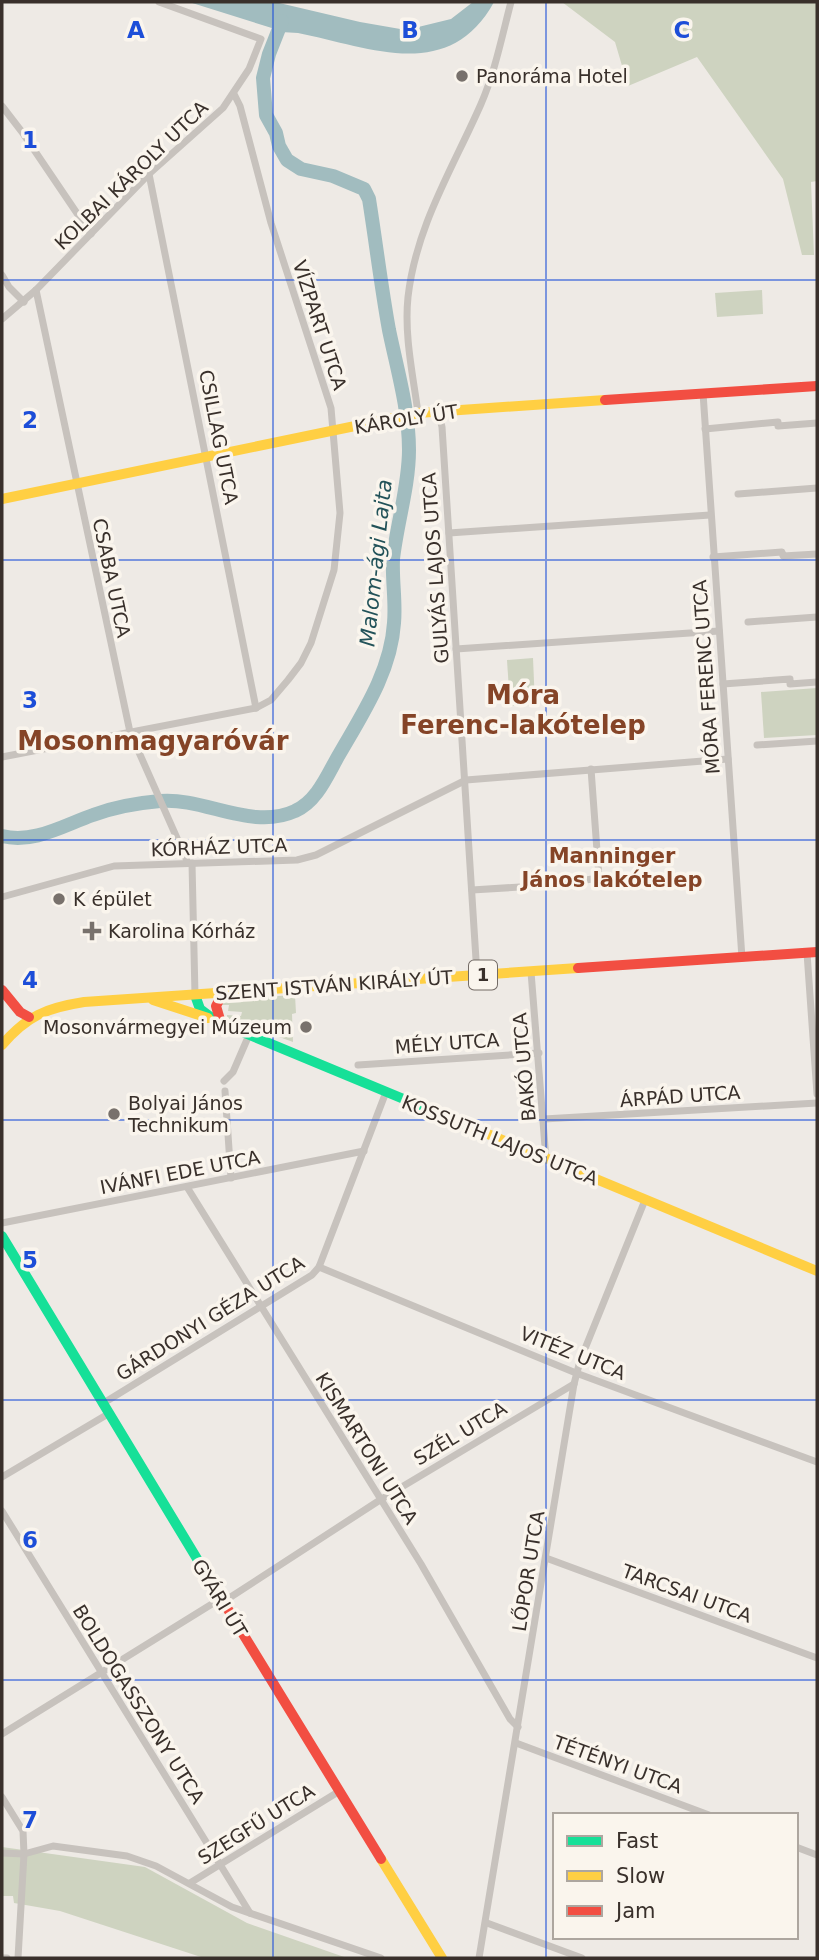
<svg xmlns="http://www.w3.org/2000/svg" width="819" height="1960" font-family="'DejaVu Sans',sans-serif">
<style>
.green{fill:#ced3c0}
.water{fill:#a1bcbf}
.lines{fill:none;stroke-linecap:round;stroke-linejoin:round}
.stream{stroke:#a1bcbf;stroke-width:2.5}
.river{stroke:#a1bcbf;stroke-width:14}
.street{stroke:#c7c2bd;stroke-width:7}
.fast{stroke:#16e098;stroke-width:10}
.slow{stroke:#ffcf43;stroke-width:10}
.jam{stroke:#f24e42;stroke-width:10}
.grid{fill:none;stroke:#1d4ed8;stroke-width:2;stroke-opacity:0.55}
.poi-dot{fill:#78716c;stroke:#faf5ed;stroke-width:2.5}
.labels{text-anchor:middle;stroke-width:7;stroke-linejoin:round;paint-order:stroke}
.shield{fill:#faf5ed;stroke:#736b65;stroke-width:2}
.shield-label{font-size:18px;font-weight:bold;fill:#39302b}
.poi-label{font-size:19px;fill:#39302b;stroke:#faf5ed;text-anchor:start}
.street-label{font-size:19px;fill:#39302b;stroke:#faf5ed}
.water-label{font-size:21px;font-style:italic;fill:#225259;stroke:#faf5ed}
.neighbourhood-label{font-size:21px;font-weight:bold;fill:#854427;stroke:#faf5ed}
.district-label{font-size:26px;font-weight:bold;fill:#854427;stroke:#faf5ed}
.grid-label{font-size:23px;text-anchor:middle;font-weight:bold;fill:#1d4ed8;stroke:#faf5ed;stroke-width:7;stroke-linejoin:round;paint-order:stroke}
</style>
<rect width="100%" height="100%" fill="#eeeae5"/>
<!-- green -->
<g class="green">
<path d="M562,2H817V181L811,182L814,255H802L783,179L697,57L628,86L615,42Z"/>
<path d="M762,290L763,314L717,317L715,293Z"/>
<path d="M533,658L535,705L510,706L507,660Z"/>
<path d="M817,688V735L764,738L761,692Z"/>
<path d="M295,995L296,1013L292,1014L293,1042L227,1018V1015L241,1016L242,1012L228,1011L229,1005H220L228,999Z"/>
<path d="M2,1847L145,1867L247,1923L347,1958H204L60,1911L14,1903L13,1896H2Z"/>
</g>
<!-- water -->
<path class="water" d="M189,2H275L360,22L406,30L451,19L473,2H494C449,84 369,47 298,33L281,32L278,39H272L275,29Z"/>
<g class="lines">
<!-- stream -->
<path class="stream" d="M2,843L6,837"/>
<!-- river -->
<path class="river" d="M2,836C34,844 64,825 93,815C114,807 137,803 160,801C204,797 252,831 295,811C318,801 328,773 340,753C363,713 391,671 394,623C396,602 392,581 393,559C397,523 409,486 409,450C409,409 397,369 389,330C381,286 376,243 369,199L364,189L333,176L301,169L287,160L279,146L276,133L266,115L263,78L269,54L282,21"/>
<!-- street -->
<g class="street">
<path d="M2,106L22,132L91,234"/>
<path d="M149,174L256,708"/>
<path d="M2,275L9,287L24,302"/>
<path d="M36,290L130,732L188,863"/>
<path d="M2,319L36,290L149,174L223,108L249,69L261,39L159,2"/>
<path d="M703,393L742,958"/>
<path d="M438,411L442,427L477,975"/>
<path d="M418,413C413,375 404,335 408,297C416,226 453,168 481,104C495,72 502,36 511,2"/>
<path d="M705,429L778,422V426L817,423"/>
<path d="M738,494L817,488"/>
<path d="M449,533L710,515"/>
<path d="M713,557L782,552L783,556L817,554"/>
<path d="M748,622L817,617"/>
<path d="M456,649L719,631"/>
<path d="M723,684L790,679V684L817,682"/>
<path d="M757,745L817,741"/>
<path d="M2,757L256,708L271,700L288,680L301,663L311,643L334,570L340,513L331,408L271,223L240,106L234,94"/>
<path d="M192,863L195,995"/>
<path d="M472,890L552,885L599,878L591,769"/>
<path d="M2,897L114,866L297,860L316,855L466,780L728,759"/>
<path d="M807,953L817,1094"/>
<path d="M531,972L546,1159"/>
<path d="M358,1065L539,1053"/>
<path d="M224,1081L233,1072L249,1035"/>
<path d="M225,1091L231,1178"/>
<path d="M544,1119L817,1103"/>
<path d="M187,1187L421,1564L510,1719L518,1727"/>
<path d="M2,1223L364,1151"/>
<path d="M319,1267L576,1373L817,1462"/>
<path d="M102,1404L312,1275L319,1267L386,1092"/>
<path d="M2,1477L108,1414"/>
<path d="M2,1511L250,1913"/>
<path d="M546,1558L817,1658"/>
<path d="M223,1602L380,1500L574,1384"/>
<path d="M2,1734L220,1599"/>
<path d="M516,1743L709,1815"/>
<path d="M2,1797L23,1831L24,1854L18,1958"/>
<path d="M796,1847L817,1855"/>
<path d="M2,1853L24,1854L53,1846L127,1856L156,1866L232,1907L381,1958"/>
<path d="M190,1883L338,1792"/>
<path d="M487,1923L582,1958"/>
<path d="M2,1958H7"/>
<path d="M479,1958L574,1384L580,1361L645,1200"/>
</g>
<!-- fast -->
<g class="fast">
<path d="M195,995L200,1009L216,1021L471,1127"/>
<path d="M2,1236L205,1572"/>
</g>
<!-- slow -->
<g class="slow">
<path d="M2,499L418,413L605,400"/>
<path d="M153,1000L208,1018"/>
<path d="M2,1045C27,1016 46,1008 84,1002L578,968"/>
<path d="M471,1127L817,1271"/>
<path d="M381,1859L442,1958"/>
</g>
<!-- jam -->
<g class="jam">
<path d="M605,400L817,386"/>
<path d="M578,968L817,952"/>
<path d="M2,990L20,1012L29,1017"/>
<path d="M221,1023L216,1006L223,993"/>
<path d="M205,1572L381,1859"/>
</g>
</g>
<!-- grid -->
<path class="grid" d="M273,2V1958M546,2V1958M2,280H817M2,560H817M2,840H817M2,1120H817M2,1400H817M2,1680H817"/>
<!-- markers -->
<g class="poi-dot">
<circle cx="462" cy="76" r="7"/>
<circle cx="59" cy="899" r="7"/>
<path d="M88.5 920.5h7v7h7v7h-7v7h-7v-7h-7v-7h7z"/>
<circle cx="306" cy="1027" r="7"/>
<circle cx="114" cy="1114" r="7"/>
</g>
<g class="labels">
<!-- shield labels -->
<rect class="shield" x="469" y="960.5" width="28" height="29" rx="5"/>
<g class="shield-label">
<text x="483" y="981">1</text>
</g>
<!-- poi labels -->
<g class="poi-label">
<text x="476" y="83">Panoráma Hotel</text>
<text x="73" y="906">K épület</text>
<text x="108" y="938">Karolina Kórház</text>
<text x="292" y="1034" text-anchor="end">Mosonvármegyei Múzeum</text>
<text x="128" y="1110">Bolyai János<tspan x="128" dy="22">Technikum</tspan></text>
</g>
<!-- street labels -->
<g class="street-label">
<text transform="translate(131 175) rotate(-44)" y="7">KOLBAI KÁROLY UTCA</text>
<text transform="translate(320 325) rotate(72)" y="7">VÍZPART UTCA</text>
<text transform="translate(406 419) rotate(-9)" y="7">KÁROLY ÚT</text>
<text transform="translate(219 437) rotate(79)" y="7">CSILLAG UTCA</text>
<text transform="translate(435 568) rotate(-94)" y="7">GULYÁS LAJOS UTCA</text>
<text transform="translate(112 578) rotate(78)" y="7">CSABA UTCA</text>
<text transform="translate(706 677) rotate(-94)" y="7">MÓRA FERENC UTCA</text>
<text transform="translate(219 847) rotate(-2)" y="7">KÓRHÁZ UTCA</text>
<text transform="translate(334 985) rotate(-4)" y="7">SZENT ISTVÁN KIRÁLY ÚT</text>
<text transform="translate(447 1043) rotate(-4)" y="7">MÉLY UTCA</text>
<text transform="translate(524 1067) rotate(-95)" y="7">BAKÓ UTCA</text>
<text transform="translate(680 1096) rotate(-4)" y="7">ÁRPÁD UTCA</text>
<text transform="translate(500 1140) rotate(22)" y="7">KOSSUTH LAJOS UTCA</text>
<text transform="translate(180 1172) rotate(-11)" y="7">IVÁNFI EDE UTCA</text>
<text transform="translate(210 1318) rotate(-32)" y="7">GÁRDONYI GÉZA UTCA</text>
<text transform="translate(573 1353) rotate(22)" y="7">VITÉZ UTCA</text>
<text transform="translate(460 1433) rotate(-31)" y="7">SZÉL UTCA</text>
<text transform="translate(367 1448) rotate(58)" y="7">KISMARTONI UTCA</text>
<text transform="translate(528 1571) rotate(-81)" y="7">LŐPOR UTCA</text>
<text transform="translate(687 1593) rotate(20)" y="7">TARCSAI UTCA</text>
<text transform="translate(220 1598) rotate(59)" y="7">GYÁRI ÚT</text>
<text transform="translate(139 1704) rotate(58)" y="7">BOLDOGASSZONY UTCA</text>
<text transform="translate(618 1764) rotate(20)" y="7">TÉTÉNYI UTCA</text>
<text transform="translate(256 1824) rotate(-32)" y="7">SZEGFŰ UTCA</text>
</g>
<!-- water labels -->
<g class="water-label">
<text transform="translate(376 563) rotate(-84)" y="7">Malom-ági Lajta</text>
</g>
<!-- neighbourhood labels -->
<g class="neighbourhood-label">
<text x="612" y="863">Manninger<tspan x="612" dy="24">János lakótelep</tspan></text>
</g>
<!-- district labels -->
<g class="district-label">
<text x="523" y="704">Móra<tspan x="523" dy="30">Ferenc-lakótelep</tspan></text>
<text x="153" y="750">Mosonmagyaróvár</text>
</g>
</g>
<g class="grid-label">
<text x="136" y="38">A</text>
<text x="410" y="38">B</text>
<text x="682" y="38">C</text>
<text x="30" y="148">1</text>
<text x="30" y="428">2</text>
<text x="30" y="708">3</text>
<text x="30" y="988">4</text>
<text x="30" y="1268">5</text>
<text x="30" y="1548">6</text>
<text x="30" y="1828">7</text>
</g>
<!-- border -->
<rect width="819" height="1960" fill="none" stroke="#39302b" stroke-width="7"/>
<!-- legend -->
<rect x="553" y="1813" width="245" height="126" fill="#faf5ed" stroke="#ada69f" stroke-width="2"/>
<rect x="567" y="1836" width="35" height="10" fill="#16e098" stroke="#ada69f" stroke-width="2"/>
<text x="616" y="1848" font-size="21" fill="#39302b">Fast</text>
<rect x="567" y="1871" width="35" height="10" fill="#ffcf43" stroke="#ada69f" stroke-width="2"/>
<text x="616" y="1883" font-size="21" fill="#39302b">Slow</text>
<rect x="567" y="1906" width="35" height="10" fill="#f24e42" stroke="#ada69f" stroke-width="2"/>
<text x="616" y="1918" font-size="21" fill="#39302b">Jam</text>
</svg>
